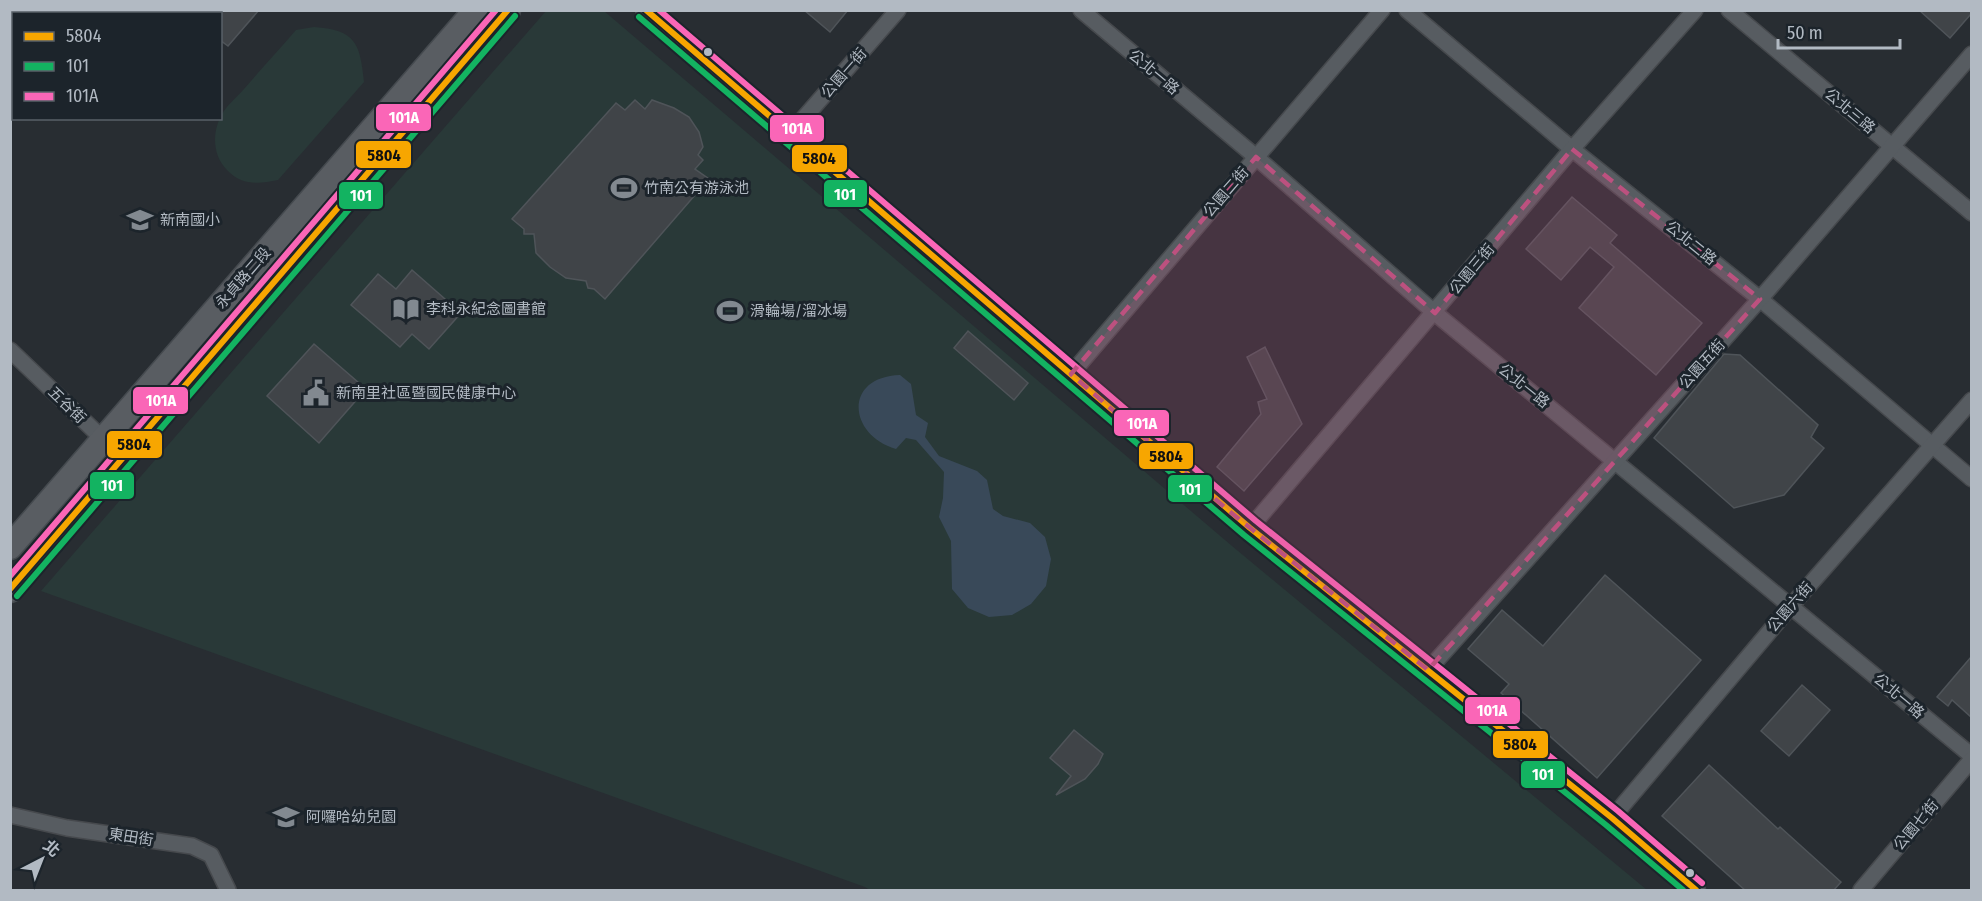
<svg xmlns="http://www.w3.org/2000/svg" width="1982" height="901" font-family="'Fira Sans Condensed','Noto Sans TC',sans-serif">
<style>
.green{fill:#293938}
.water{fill:#394959}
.building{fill:#404448;stroke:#4f5459;stroke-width:1.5}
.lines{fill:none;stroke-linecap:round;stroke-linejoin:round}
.minor-casing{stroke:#46494d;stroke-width:18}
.tertiary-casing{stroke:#46494d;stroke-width:21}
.primary-casing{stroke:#454a4f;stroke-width:27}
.minor{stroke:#575c61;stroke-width:15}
.tertiary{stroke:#575c61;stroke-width:18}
.primary{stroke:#595d62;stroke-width:24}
.bus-1-casing{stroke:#1c242b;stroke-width:10}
.bus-2-casing{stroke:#1c242b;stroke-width:10}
.bus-3-casing{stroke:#1c242b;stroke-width:10}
.bus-1{stroke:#f7a600;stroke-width:6}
.bus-2{stroke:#13b361;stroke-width:6}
.bus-3{stroke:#fa66b7;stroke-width:6}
.marked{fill:#bc517f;fill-opacity:0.2;stroke:#bc517f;stroke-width:4.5;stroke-dasharray:12 8;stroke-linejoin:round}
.bus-dot{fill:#b2bac3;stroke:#1c242b;stroke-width:2}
.labels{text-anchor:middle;stroke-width:6;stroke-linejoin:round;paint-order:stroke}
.street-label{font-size:15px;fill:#b2bac3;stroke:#1c242b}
.poi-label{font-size:15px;fill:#b2bac3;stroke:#1c242b;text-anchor:start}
.line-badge{stroke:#1c242b;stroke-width:2}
.badge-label{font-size:16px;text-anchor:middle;font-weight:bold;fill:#fff}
.pale-badge-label{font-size:16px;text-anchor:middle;font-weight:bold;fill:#111}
</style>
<rect width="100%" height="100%" fill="#282d32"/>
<!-- green -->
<g class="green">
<path d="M546,11H604L1232,546L1647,890H870L865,887L41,591Z"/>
<path d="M314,27C355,30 360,42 364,82L278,180C259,184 242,186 227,170C212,155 212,132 222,114C227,105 237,97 244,89C261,69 279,50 296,30Z"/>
</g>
<!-- water -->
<path class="water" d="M900,375L911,384L916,415L928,423L925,437L939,456L977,471L987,480L993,509L1003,516L1030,523L1045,537L1051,559L1046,586L1031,604L1012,615L989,617L968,608L952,589L951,541L939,517L943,498L944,472L916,440L906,438L896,449C848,435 843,377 900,375Z"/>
<!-- building -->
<g class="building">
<path d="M220,10H259L228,46L220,40Z"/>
<path d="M804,10H848L830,32Z"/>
<path d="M1919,10H1971V14L1950,38Z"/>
<path d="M635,100L645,109L652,100L674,108L689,117L699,132L703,147L698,155L703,160L695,169L709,179L605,299L594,289L588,288L586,281L566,278L550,267L536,253L534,234H524V229L512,219L616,103L625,110Z"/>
<path d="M1572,197L1617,235L1610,243L1702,323L1656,375L1579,308L1614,267L1590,247L1561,280L1526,249Z"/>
<path d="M412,270L461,313L429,349L412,334L400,347L351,305L378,274L396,289Z"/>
<path d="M968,331L1028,383L1014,400L954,348Z"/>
<path d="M314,344L366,389L319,443L267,396Z"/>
<path d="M1265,347L1302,424L1244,491L1217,467L1261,414L1258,402L1267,399L1247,357Z"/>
<path d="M1724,354L1740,355L1818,425L1811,437L1824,448L1784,495L1734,508L1654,438Z"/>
<path d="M1605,575L1701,660L1597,778L1501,693L1509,684L1468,649L1502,610L1543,646Z"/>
<path d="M1971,657V717L1952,700L1948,706L1937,697Z"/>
<path d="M1802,685L1830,710L1789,756L1761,731Z"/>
<path d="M1074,730L1103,754L1098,764L1085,779L1056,795L1071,776L1050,758Z"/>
<path d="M1709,765L1778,829L1780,827L1841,882L1833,891H1746L1662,816Z"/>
</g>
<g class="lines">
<!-- minor casing -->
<g class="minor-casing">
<g id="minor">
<path d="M1081,10L1256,157L1435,313L1972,756"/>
<path d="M1407,10L1572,149L1760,299L1972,479"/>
<path d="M1729,10L1972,213"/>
<path d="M39,14L42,10"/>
<path d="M10,47L14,43"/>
<path d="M790,134L898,10"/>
<path d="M10,350L103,439L126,457"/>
<path d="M1071,374L1382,10"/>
<path d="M1250,528L1572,149L1695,10"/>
<path d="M1428,670L1760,299L1972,54"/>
<path d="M10,815L67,828L192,846L211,855L228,890"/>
<path d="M1612,818L1791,606L1972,400"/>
<path d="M1861,890L1972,759"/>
</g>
</g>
<!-- tertiary casing -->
<g class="tertiary-casing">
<path id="tertiary" d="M645,10L1250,528L1612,818L1696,890"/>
</g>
<!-- primary casing -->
<g class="primary-casing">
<g id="primary">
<path d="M10,547L476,10"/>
<path d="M10,590L508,10"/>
</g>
</g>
<!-- minor -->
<use href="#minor" class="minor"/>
<!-- tertiary -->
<use href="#tertiary" class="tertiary"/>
<!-- primary -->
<use href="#primary" class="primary"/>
<!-- bus-1 casing -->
<g class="bus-1-casing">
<g id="bus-1">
<path d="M646,10L1250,528L1612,818L1696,890"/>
<path d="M10,589L508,10"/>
</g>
</g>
<!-- bus-2 casing -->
<g class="bus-2-casing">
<g id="bus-2">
<path d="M639,17L1244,535L1606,825L1683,890"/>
<path d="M17,596L515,16"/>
</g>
</g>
<!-- bus-3 casing -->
<g class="bus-3-casing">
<g id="bus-3">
<path d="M659,10L1256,521L1618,811L1702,883"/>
<path d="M10,576L496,10"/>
</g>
</g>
<!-- bus-1 -->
<use href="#bus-1" class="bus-1"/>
<!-- bus-2 -->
<use href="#bus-2" class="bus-2"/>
<!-- bus-3 -->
<use href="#bus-3" class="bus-3"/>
</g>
<!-- marked area -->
<path class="marked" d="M1572,149L1760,299L1428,670L1229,511L1071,374L1256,157L1435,313Z"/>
<!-- icons -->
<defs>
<g id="stadium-bare" transform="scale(2.07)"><path d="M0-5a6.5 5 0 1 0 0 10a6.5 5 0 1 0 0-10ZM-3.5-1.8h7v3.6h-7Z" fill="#828990" stroke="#1c242b" stroke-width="2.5" paint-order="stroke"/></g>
<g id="school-bare" transform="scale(2.07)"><path d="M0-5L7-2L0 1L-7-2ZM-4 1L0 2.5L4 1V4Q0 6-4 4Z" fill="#828990" stroke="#1c242b" stroke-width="2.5" paint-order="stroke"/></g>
<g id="library-bare" transform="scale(2.07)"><path d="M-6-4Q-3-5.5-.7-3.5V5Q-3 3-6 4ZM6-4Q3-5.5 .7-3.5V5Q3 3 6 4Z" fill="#828990" stroke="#1c242b" stroke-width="2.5" paint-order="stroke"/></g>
<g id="civic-bare" transform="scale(2.07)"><path d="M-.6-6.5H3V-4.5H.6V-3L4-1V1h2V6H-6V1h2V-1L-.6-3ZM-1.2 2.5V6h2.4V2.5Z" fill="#828990" stroke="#1c242b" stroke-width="2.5" paint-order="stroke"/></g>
</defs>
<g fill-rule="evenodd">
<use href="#stadium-bare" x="624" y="188"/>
<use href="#school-bare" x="140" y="220"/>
<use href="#library-bare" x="406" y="309"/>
<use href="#stadium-bare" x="730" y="311"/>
<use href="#civic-bare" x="316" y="393"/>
<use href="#school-bare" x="286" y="817"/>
</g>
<!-- markers -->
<g class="bus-dot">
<circle cx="708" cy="52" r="5"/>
<circle cx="1690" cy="873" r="5"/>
</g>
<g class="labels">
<!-- street labels -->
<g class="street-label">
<text transform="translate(1154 72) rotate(40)" y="5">公北一路</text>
<text transform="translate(844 73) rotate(-49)" y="5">公園一街</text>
<text transform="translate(1850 111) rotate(40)" y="5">公北三路</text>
<text transform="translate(1226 192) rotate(-49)" y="5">公園二街</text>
<text transform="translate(1691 243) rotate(39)" y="5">公北二路</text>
<text transform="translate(1472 269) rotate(-50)" y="5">公園三街</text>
<text transform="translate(243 278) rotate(-49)" y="5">永貞路二段</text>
<text transform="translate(1702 364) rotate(-48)" y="5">公園五街</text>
<text transform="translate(1524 386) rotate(39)" y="5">公北一路</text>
<text transform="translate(67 405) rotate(44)" y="5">五谷街</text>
<text transform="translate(1790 607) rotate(-49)" y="5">公園六街</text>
<text transform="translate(1899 696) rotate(40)" y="5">公北一路</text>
<text transform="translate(1916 825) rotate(-50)" y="5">公園七街</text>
<text transform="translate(131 837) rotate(9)" y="5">東田街</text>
</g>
<!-- poi labels -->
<g class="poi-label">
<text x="644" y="193">竹南公有游泳池</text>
<text x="160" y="225">新南國小</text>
<text x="426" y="314">李科永紀念圖書館</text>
<text x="750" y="316">滑輪場/溜冰場</text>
<text x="336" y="398">新南里社區暨國民健康中心</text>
<text x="306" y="822">阿囉哈幼兒園</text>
</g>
</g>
<g class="line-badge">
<rect x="375" y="103" width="57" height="29" rx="6" fill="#fa66b7"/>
<rect x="769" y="114" width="56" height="29" rx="6" fill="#fa66b7"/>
<rect x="355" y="140" width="57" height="29" rx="6" fill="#f7a600"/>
<rect x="791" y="144" width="57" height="29" rx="6" fill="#f7a600"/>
<rect x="823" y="179" width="45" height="29" rx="6" fill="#13b361"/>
<rect x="338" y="181" width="46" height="29" rx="6" fill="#13b361"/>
<rect x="132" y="386" width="57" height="29" rx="6" fill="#fa66b7"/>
<rect x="1113" y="409" width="57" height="28" rx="6" fill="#fa66b7"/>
<rect x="106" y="430" width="57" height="29" rx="6" fill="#f7a600"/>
<rect x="1138" y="442" width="56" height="28" rx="6" fill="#f7a600"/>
<rect x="89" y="471" width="46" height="29" rx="6" fill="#13b361"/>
<rect x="1167" y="474" width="46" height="29" rx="6" fill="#13b361"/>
<rect x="1464" y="696" width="57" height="29" rx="6" fill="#fa66b7"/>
<rect x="1492" y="730" width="57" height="29" rx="6" fill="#f7a600"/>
<rect x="1520" y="760" width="46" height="29" rx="6" fill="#13b361"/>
</g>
<g class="badge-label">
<text x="404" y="123">101A</text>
<text x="797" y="134">101A</text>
<text x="845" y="200">101</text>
<text x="361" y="201">101</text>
<text x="161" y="406">101A</text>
<text x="1142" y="429">101A</text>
<text x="112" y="491">101</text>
<text x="1190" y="495">101</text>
<text x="1492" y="716">101A</text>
<text x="1543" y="780">101</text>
</g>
<g class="pale-badge-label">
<text x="384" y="161">5804</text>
<text x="819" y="164">5804</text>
<text x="134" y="450">5804</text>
<text x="1166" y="462">5804</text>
<text x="1520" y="750">5804</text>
</g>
<!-- border -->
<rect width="1982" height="901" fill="none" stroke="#b2bac3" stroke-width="24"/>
<!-- legend -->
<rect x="12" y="12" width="210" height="108" fill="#1c242b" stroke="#586068" stroke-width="1.5"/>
<rect x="24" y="32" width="30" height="9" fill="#f7a600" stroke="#586068" stroke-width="1.5"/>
<text x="66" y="42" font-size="18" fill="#b2bac3">5804</text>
<rect x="24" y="62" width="30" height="9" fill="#13b361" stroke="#586068" stroke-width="1.5"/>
<text x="66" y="72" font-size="18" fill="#b2bac3">101</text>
<rect x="24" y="92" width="30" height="9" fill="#fa66b7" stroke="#586068" stroke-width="1.5"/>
<text x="66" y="102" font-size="18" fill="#b2bac3">101A</text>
<!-- north arrow -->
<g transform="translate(42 859) rotate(42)" stroke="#1c242b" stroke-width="4.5" paint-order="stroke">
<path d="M0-4.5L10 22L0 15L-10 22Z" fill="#b2bac3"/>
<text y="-9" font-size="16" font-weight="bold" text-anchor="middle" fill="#b2bac3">北</text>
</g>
<!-- scale -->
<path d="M1778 39v9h122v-9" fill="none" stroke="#b2bac3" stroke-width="3"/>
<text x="1787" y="39" font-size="18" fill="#b2bac3" stroke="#1c242b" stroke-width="4.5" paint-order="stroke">50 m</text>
</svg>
